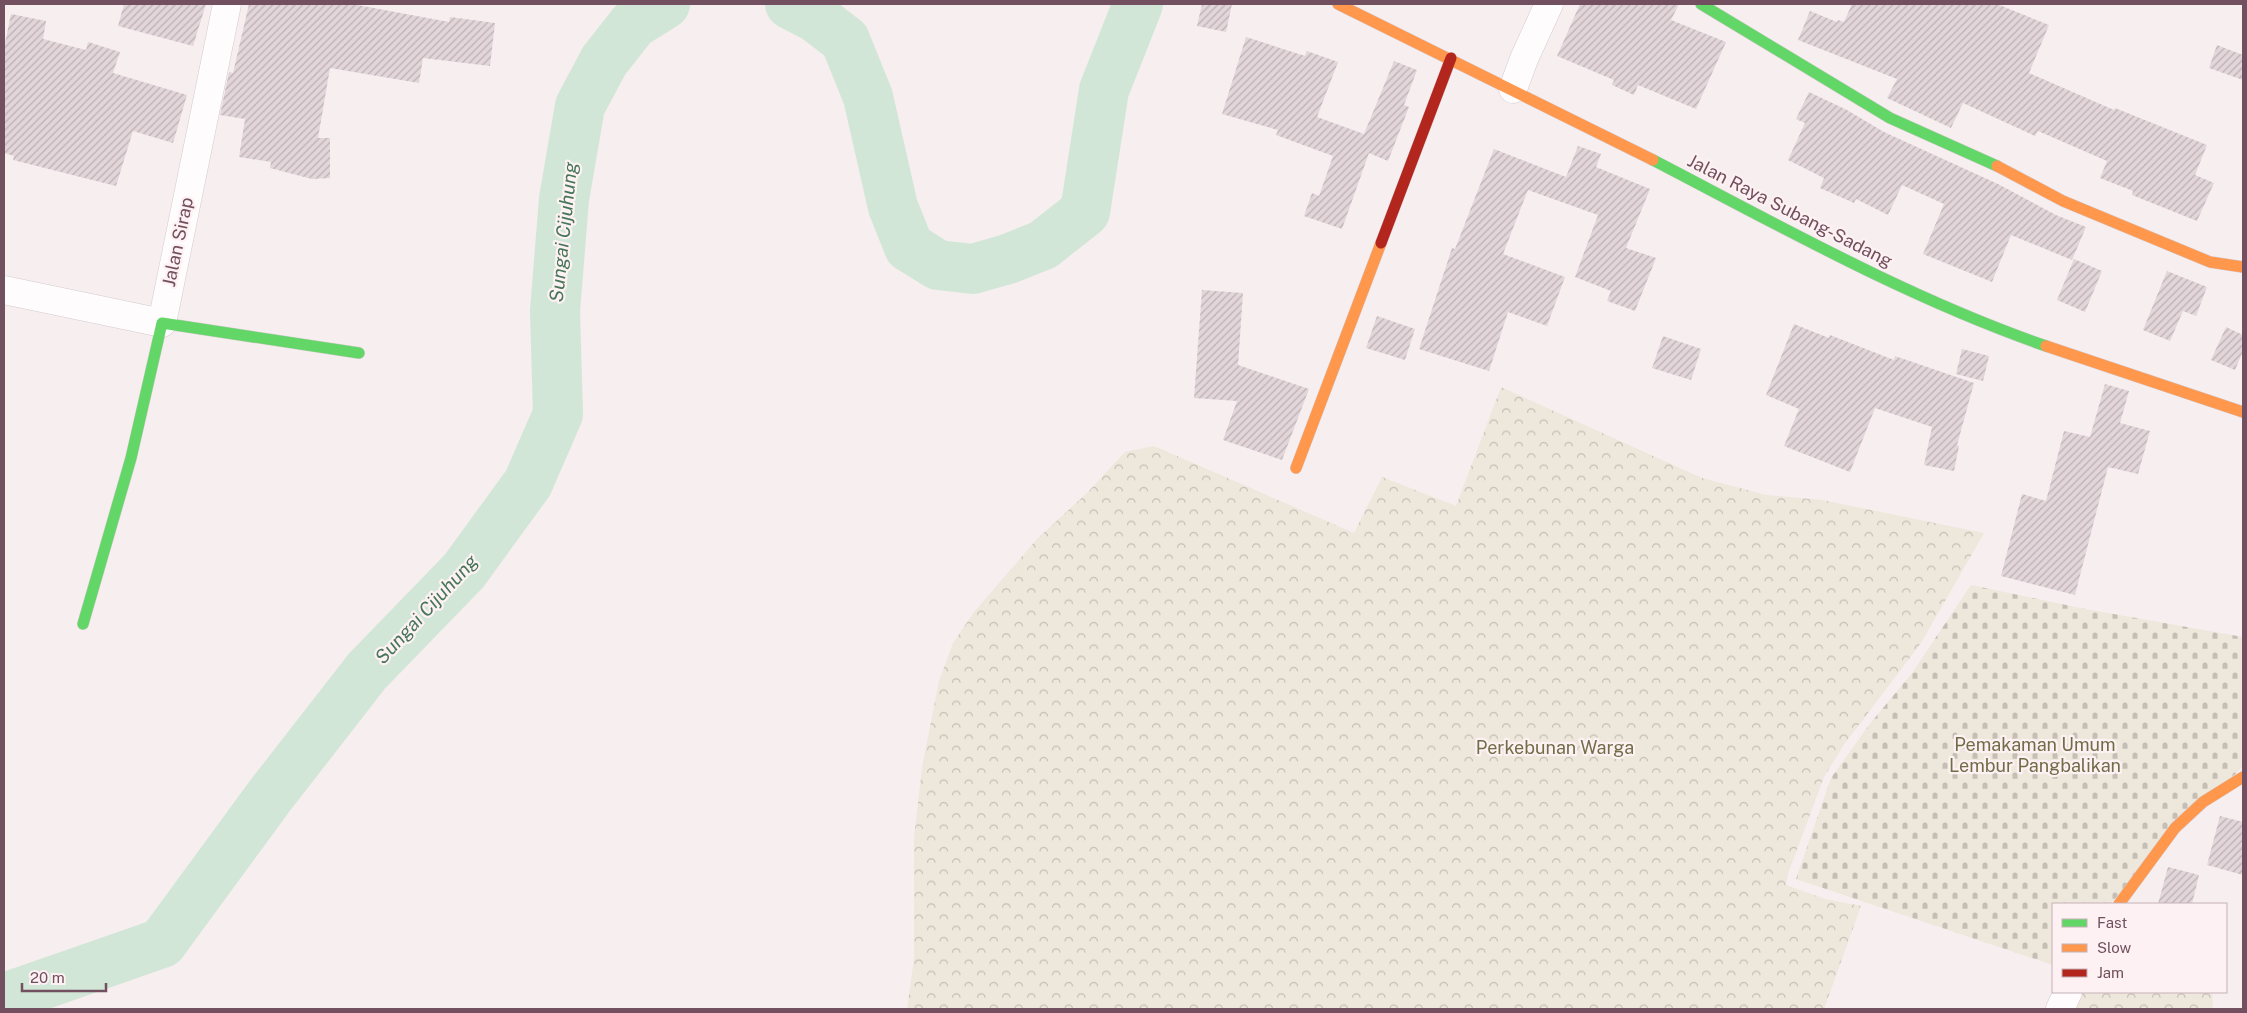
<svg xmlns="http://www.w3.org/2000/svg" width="2247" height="1013" font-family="'Public Sans',sans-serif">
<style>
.forest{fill:url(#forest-crowns)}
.cemetery{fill:url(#cemetery-stones)}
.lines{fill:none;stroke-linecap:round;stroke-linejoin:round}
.river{stroke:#d1e6d6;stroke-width:50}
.building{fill:url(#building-hatch)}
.street-casing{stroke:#d5cbcf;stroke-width:29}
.fast-casing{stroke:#d6cbcf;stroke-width:12}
.slow-casing{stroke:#d6cbcf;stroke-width:12}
.jam-casing{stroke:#d6cbcf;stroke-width:12}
.street{stroke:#fefcfd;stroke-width:28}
.fast{stroke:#63d668;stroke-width:11}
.slow{stroke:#ff974d;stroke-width:11}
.jam{stroke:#b3261e;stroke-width:11}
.labels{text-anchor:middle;stroke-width:4.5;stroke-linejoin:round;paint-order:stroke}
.street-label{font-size:18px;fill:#72505f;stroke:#fdf1f3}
.park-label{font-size:18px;fill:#716d47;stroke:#fdf1f3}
.water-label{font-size:19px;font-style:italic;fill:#467658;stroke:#fdf1f3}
</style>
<defs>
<pattern id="forest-crowns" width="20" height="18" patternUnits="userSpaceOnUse" patternTransform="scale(1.25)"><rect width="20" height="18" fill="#eee7db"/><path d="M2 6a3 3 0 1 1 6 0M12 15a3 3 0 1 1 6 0" fill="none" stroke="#c5beb5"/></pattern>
<pattern id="cemetery-stones" width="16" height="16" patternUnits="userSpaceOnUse" patternTransform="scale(1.25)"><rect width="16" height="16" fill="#eee7db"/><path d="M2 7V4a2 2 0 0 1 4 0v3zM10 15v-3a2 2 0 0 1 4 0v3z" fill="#c5beb5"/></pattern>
<pattern id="building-hatch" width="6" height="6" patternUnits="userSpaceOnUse" patternTransform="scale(1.25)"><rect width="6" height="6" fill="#e3d6da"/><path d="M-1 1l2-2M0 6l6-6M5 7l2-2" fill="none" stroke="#bcb0b4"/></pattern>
</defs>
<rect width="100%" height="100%" fill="#f6eeef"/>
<!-- forest -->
<g class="forest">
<path d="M1501,387L1702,478L1766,495L1822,500L1984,533L1921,643L1843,746L1824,777L1788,874L1786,885L1825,899L1861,906L1824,1009H907L914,958V838L922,767L939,681L953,643L974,612L1037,539L1088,492L1125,452L1154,446L1354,533L1382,477L1456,506Z"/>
<path d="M2082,992H2212L2213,1009H2074Z"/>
</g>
<!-- cemetery -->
<path class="cemetery" d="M1971,585L2080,608L2243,637V766L2110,904H2053V965L1796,879L1831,778L1869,725L1912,673Z"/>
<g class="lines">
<!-- river -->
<g class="river">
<path d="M790,4L815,17L845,40L868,97L893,207L909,247L938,265L973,269L1008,259L1043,245L1085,212L1104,90L1138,4"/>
<path d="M4,996L7,997L162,943L269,797L367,671L464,571L528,483L558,414L555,311L564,199L580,106L604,61L633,24L665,4"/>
</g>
</g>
<!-- building -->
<g class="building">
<path d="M124,4H206L193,46L118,26Z"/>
<path d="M249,4H352L449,22L450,17L495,23L490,66L423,58L419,83L330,68L318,138H330V178L312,179L270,168L271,162L239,157L245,119L220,115L229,72L233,73Z"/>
<path d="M1202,4H1232L1226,32L1197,26Z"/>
<path d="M1580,4H1679L1671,20L1726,42L1696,109L1638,85L1634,95L1612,85L1614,80L1557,56Z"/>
<path d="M1852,4H1997L2049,25L2029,73L2114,110L2115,108L2207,145L2195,175L2214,183L2197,221L2132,195L2133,191L2100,178L2107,161L2038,131L2035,136L1963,103L1951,128L1887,98L1897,79L1798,40L1810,11L1837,22L1838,20L1844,22Z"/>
<path d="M11,14L46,21L43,39L86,50L88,42L120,52L113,73L187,95L173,143L133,131L116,186L13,160L14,156L4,153V48Z"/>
<path d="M1246,37L1305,56L1307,51L1338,62L1317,117L1364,134L1394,61L1417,70L1404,105L1409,107L1388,161L1369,153L1342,229L1304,216L1312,193L1319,196L1333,156L1276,135L1278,130L1222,114Z"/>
<path d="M2217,45L2243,55V80L2209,68Z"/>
<path d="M1809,92L1847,110L1884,132L1998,184L2056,215L2086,227L2072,260L2011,235L1992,282L1923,254L1944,204L1902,185L1888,215L1856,199L1854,203L1820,188L1824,178L1788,160L1805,123L1796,119Z"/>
<path d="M1578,146L1601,154L1596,167L1650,189L1626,248L1656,258L1635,311L1607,301L1611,291L1575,277L1598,215L1528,190L1503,254L1565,277L1547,326L1508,312L1489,371L1419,349L1452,248L1455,249L1494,149L1566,177Z"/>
<path d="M2074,259L2102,271L2085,312L2057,300Z"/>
<path d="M2167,271L2207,287L2196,316L2183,311L2170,341L2143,330Z"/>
<path d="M1202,290L1243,293L1238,365L1309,389L1282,460L1223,440L1237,401L1194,398Z"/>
<path d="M1377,316L1415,329L1405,360L1366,348Z"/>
<path d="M1794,324L1829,338L1830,335L1894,360L1895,356L1974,383L1957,445L1959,446L1954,471L1924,465L1932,427L1875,408L1850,472L1784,446L1799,409L1766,395Z"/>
<path d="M2226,327L2243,335V351L2235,370L2211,360Z"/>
<path d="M1663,336L1701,349L1691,380L1652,368Z"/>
<path d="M1962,349L1989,356L1983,381L1956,374Z"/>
<path d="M2105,384L2129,391L2120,423L2150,431L2138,474L2108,467L2075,595L2001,576L2022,494L2046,501L2064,431L2090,437Z"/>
<path d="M2220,816L2243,822V875L2207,865Z"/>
<path d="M2168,867L2199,875L2192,904H2158Z"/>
</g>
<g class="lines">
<!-- street casing -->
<g class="street-casing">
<g id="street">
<path d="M1513,89L1524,59L1549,4"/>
<path d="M4,290L162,323L227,4"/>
<path d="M2060,1009L2068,992"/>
</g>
</g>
<!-- fast casing -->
<g class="fast-casing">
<g id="fast">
<path d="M1701,4L1890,118L1997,166"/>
<path d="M1653,160C1782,227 1908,298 2046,346"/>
<path d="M83,624L131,458L162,323L359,353"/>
</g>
</g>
<!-- slow casing -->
<g class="slow-casing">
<g id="slow">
<path d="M1338,4L1653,160"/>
<path d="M1997,166L2063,201L2210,262L2243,267"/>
<path d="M2046,346L2243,412"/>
<path d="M1296,468L1381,243"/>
<path d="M2119,904L2175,828L2203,802L2243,777"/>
</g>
</g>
<!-- jam casing -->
<g class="jam-casing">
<path id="jam" d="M1381,243L1451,58"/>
</g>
<!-- street -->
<use href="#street" class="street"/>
<!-- fast -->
<use href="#fast" class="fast"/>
<!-- slow -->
<use href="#slow" class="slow"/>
<!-- jam -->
<use href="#jam" class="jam"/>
</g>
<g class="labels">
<!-- street labels -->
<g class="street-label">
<text transform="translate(1790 211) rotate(27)" y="6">Jalan Raya Subang-Sadang</text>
<text transform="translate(178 242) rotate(-78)" y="6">Jalan Sirap</text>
</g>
<!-- park labels -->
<g class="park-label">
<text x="2035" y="751">Pemakaman Umum<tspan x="2035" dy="21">Lembur Pangbalikan</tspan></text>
<text x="1555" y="754">Perkebunan Warga</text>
</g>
<!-- water labels -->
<g class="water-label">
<text transform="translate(563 232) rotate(-84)" y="7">Sungai Cijuhung</text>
<text transform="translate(426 609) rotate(-47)" y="7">Sungai Cijuhung</text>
</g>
</g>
<!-- border -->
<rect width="2247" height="1013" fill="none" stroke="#72505f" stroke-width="10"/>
<!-- legend -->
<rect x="2052" y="903" width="175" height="90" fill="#fdf1f3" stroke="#c5b1b8"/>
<rect x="2062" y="919" width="25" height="8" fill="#63d668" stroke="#c5b1b8"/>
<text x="2097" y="928" font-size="15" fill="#72505f">Fast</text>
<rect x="2062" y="944" width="25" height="8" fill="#ff974d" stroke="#c5b1b8"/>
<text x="2097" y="953" font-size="15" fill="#72505f">Slow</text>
<rect x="2062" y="969" width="25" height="8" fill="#b3261e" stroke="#c5b1b8"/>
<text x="2097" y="978" font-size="15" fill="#72505f">Jam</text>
<!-- scale -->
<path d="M22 983v8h84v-8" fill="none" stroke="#72505f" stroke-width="2.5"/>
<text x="30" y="983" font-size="15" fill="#72505f" stroke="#fdf1f3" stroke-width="4" paint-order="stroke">20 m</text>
</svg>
